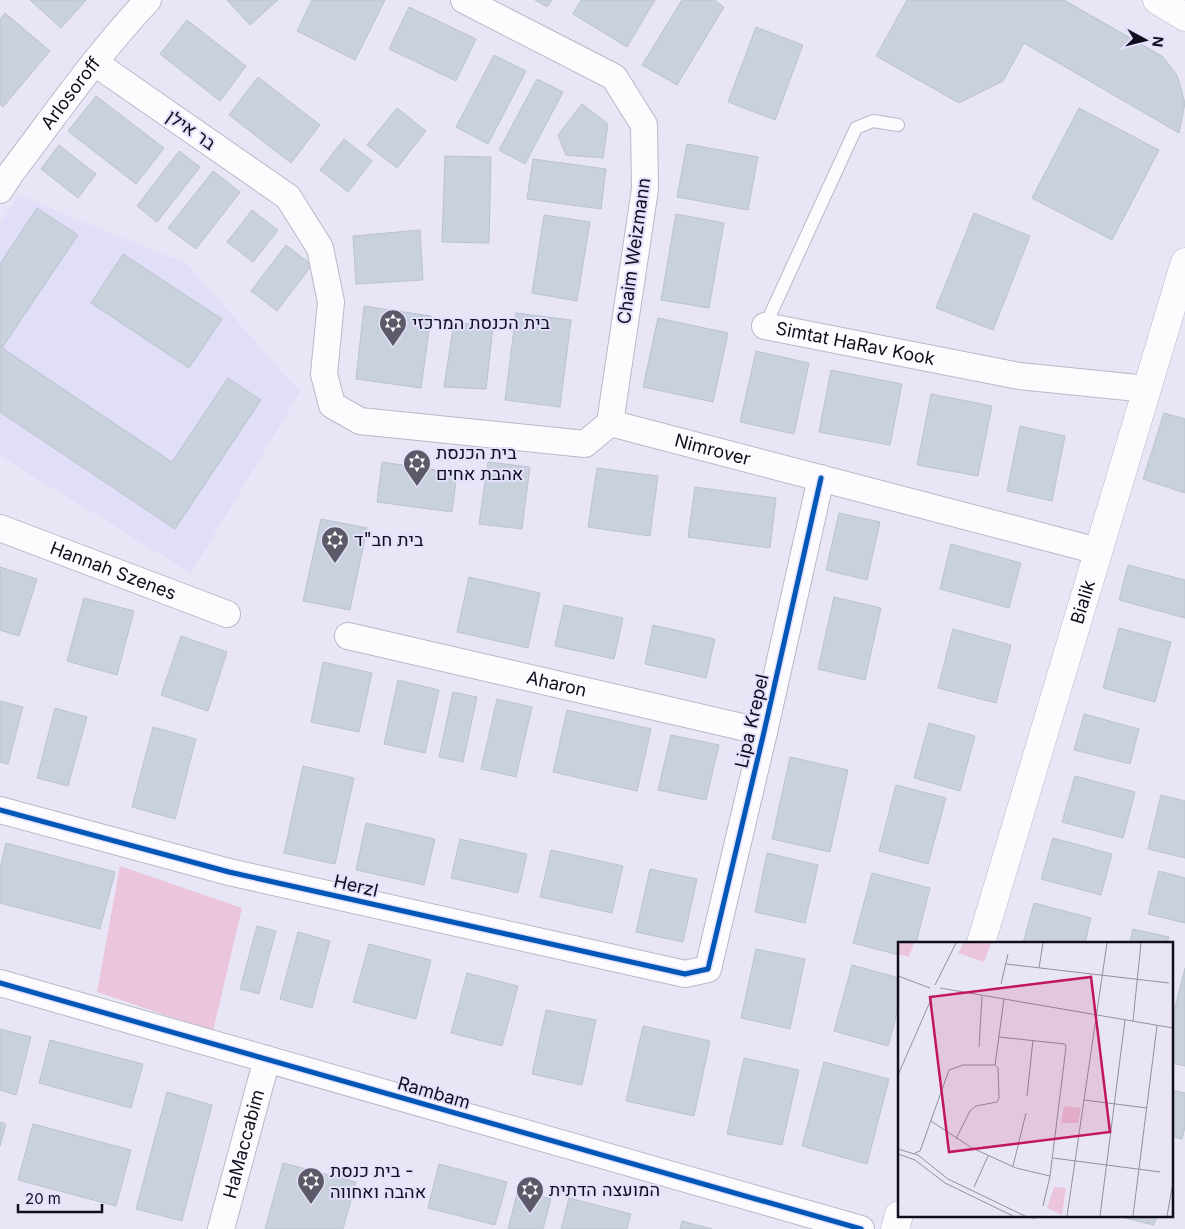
<svg xmlns="http://www.w3.org/2000/svg" width="1185" height="1229" font-family="Inter,Heebo,sans-serif">
<style>
.built{fill:#e1dff8}
.green{fill:#eac5dc}
.building{fill:#c9d1dd;stroke:#bbc3d0}
.lines{fill:none;stroke-linecap:round;stroke-linejoin:round}
.service-casing{stroke:#bab8c7;stroke-width:14}
.minor-casing{stroke:#bab8c7;stroke-width:28}
.tertiary-casing{stroke:#bab8c7;stroke-width:29}
.service{stroke:#fcfbfe;stroke-width:12}
.minor{stroke:#fcfbfe;stroke-width:26}
.tertiary{stroke:#fcfbfe;stroke-width:28}
.cycleway-casing{stroke:#e3e0fc;stroke-width:8}
.cycleway{stroke:#0057b8;stroke-width:5}
.labels{text-anchor:middle;stroke-width:4;stroke-linejoin:round;paint-order:stroke}
.street-label{font-size:18px;fill:#100d1d;stroke:#e3e0fc}
.poi-label{font-size:18px;fill:#100d1d;stroke:#e3e0fc;text-anchor:start}
.inset-road{fill:none;stroke:#928f9f;stroke-width:1}
.view{fill:#c2185b;fill-opacity:0.15;stroke:#c2185b;stroke-width:2.5}
.inset-edge{fill:none;stroke:#100d1d;stroke-width:2.5}
</style>
<rect width="100%" height="100%" fill="#e8e6f6"/>
<!-- built -->
<path class="built" d="M18,195L187,264L300,392L191,573L0,456V224Z"/>
<!-- green -->
<path class="green" d="M120,866L242,908L213,1031L97,992Z"/>
<!-- building -->
<g class="building">
<path d="M30,0H86L61,28Z"/>
<path d="M227,0H278L250,25Z"/>
<path d="M312,0H385L355,60L297,31Z"/>
<path d="M535,0H552L547,7Z"/>
<path d="M581,0H655L627,47L573,14Z"/>
<path d="M682,0H714L724,7L677,85L642,65Z"/>
<path d="M907,0H1064L1162,56L1177,75L1185,103L1179,133L1024,43L1003,81L959,103L876,56Z"/>
<path d="M409,7L476,39L456,81L389,49Z"/>
<path d="M5,13L50,51L3,107L0,104V19Z"/>
<path d="M187,20L246,66L220,101L160,54Z"/>
<path d="M756,27L803,45L775,120L728,102Z"/>
<path d="M494,55L526,71L488,144L456,127Z"/>
<path d="M258,77L320,125L291,163L229,115Z"/>
<path d="M537,79L563,92L525,164L499,150Z"/>
<path d="M96,96L164,148L136,184L68,131Z"/>
<path d="M582,104L608,124L603,158L566,155L558,135Z"/>
<path d="M397,108L426,131L397,168L367,145Z"/>
<path d="M1079,108L1159,150L1112,240L1032,198Z"/>
<path d="M344,139L372,161L348,192L320,170Z"/>
<path d="M687,144L758,157L748,210L677,197Z"/>
<path d="M59,145L96,174L78,198L41,169Z"/>
<path d="M179,151L200,167L157,222L137,206Z"/>
<path d="M445,156L491,157L489,243L442,242Z"/>
<path d="M533,159L606,169L601,209L527,199Z"/>
<path d="M213,171L240,192L196,249L168,228Z"/>
<path d="M37,208L78,235L2,348L172,462L228,378L261,400L175,529L0,412V264Z"/>
<path d="M252,210L278,230L253,262L227,242Z"/>
<path d="M974,213L1030,236L993,330L936,308Z"/>
<path d="M676,214L724,223L709,308L661,300Z"/>
<path d="M544,215L590,222L577,301L532,293Z"/>
<path d="M420,230L423,280L356,284L353,236Z"/>
<path d="M286,245L312,265L277,311L251,291Z"/>
<path d="M123,254L222,319L189,368L91,303Z"/>
<path d="M364,306L431,316L421,388L356,379Z"/>
<path d="M516,313L571,320L560,407L505,400Z"/>
<path d="M658,318L728,333L713,402L643,387Z"/>
<path d="M454,322L493,327L486,389L444,387Z"/>
<path d="M756,351L809,363L794,434L740,422Z"/>
<path d="M831,370L902,384L890,445L819,432Z"/>
<path d="M931,394L992,406L978,476L917,465Z"/>
<path d="M1164,413L1185,419V493L1143,479Z"/>
<path d="M1020,426L1065,436L1052,501L1007,491Z"/>
<path d="M382,462L457,473L452,512L377,502Z"/>
<path d="M488,462L530,467L522,529L479,524Z"/>
<path d="M597,468L658,476L650,536L588,527Z"/>
<path d="M695,487L776,498L770,548L688,537Z"/>
<path d="M839,513L880,522L867,580L826,570Z"/>
<path d="M321,519L367,528L350,610L303,601Z"/>
<path d="M951,544L1021,563L1009,608L940,589Z"/>
<path d="M1128,565L1185,580V618L1119,600Z"/>
<path d="M0,567L37,579L19,636L0,630Z"/>
<path d="M469,577L540,593L528,648L457,632Z"/>
<path d="M834,597L881,608L865,680L818,669Z"/>
<path d="M84,598L134,611L117,675L67,661Z"/>
<path d="M564,605L623,618L614,659L555,646Z"/>
<path d="M653,625L715,639L706,678L645,664Z"/>
<path d="M1119,628L1171,642L1155,702L1103,688Z"/>
<path d="M953,629L1011,645L996,703L938,688Z"/>
<path d="M181,636L227,652L208,711L161,695Z"/>
<path d="M323,662L372,673L359,732L311,722Z"/>
<path d="M398,680L439,690L425,753L384,744Z"/>
<path d="M453,692L477,697L463,762L439,757Z"/>
<path d="M497,699L532,707L516,777L481,769Z"/>
<path d="M0,701L23,707L8,764L0,762Z"/>
<path d="M55,708L87,717L68,786L37,778Z"/>
<path d="M567,710L651,729L637,791L553,772Z"/>
<path d="M1084,714L1139,729L1130,764L1074,750Z"/>
<path d="M929,723L975,736L960,791L914,778Z"/>
<path d="M153,727L196,739L175,819L132,807Z"/>
<path d="M671,735L719,745L706,800L658,790Z"/>
<path d="M790,757L848,770L830,852L772,839Z"/>
<path d="M303,766L354,778L335,864L284,853Z"/>
<path d="M1075,776L1135,792L1123,838L1062,822Z"/>
<path d="M896,785L946,798L928,864L879,851Z"/>
<path d="M1161,795L1185,801V858L1148,849Z"/>
<path d="M366,823L435,839L424,885L356,870Z"/>
<path d="M1053,838L1112,854L1101,895L1041,879Z"/>
<path d="M460,839L527,854L518,893L451,878Z"/>
<path d="M6,843L115,872L100,929L0,903V868Z"/>
<path d="M551,850L623,866L612,913L540,897Z"/>
<path d="M767,853L818,865L805,923L755,912Z"/>
<path d="M650,869L697,879L683,942L636,932Z"/>
<path d="M1159,871L1185,878V923L1148,914Z"/>
<path d="M872,873L930,888L916,943H899V955L853,943Z"/>
<path d="M1034,903L1091,918L1085,943H1023Z"/>
<path d="M257,926L276,931L259,994L240,989Z"/>
<path d="M1133,929L1169,937L1167,943H1130Z"/>
<path d="M298,932L330,941L312,1008L280,999Z"/>
<path d="M369,944L431,960L416,1019L353,1002Z"/>
<path d="M756,949L805,959L790,1029L741,1018Z"/>
<path d="M852,965L899,978V1006L888,1046L834,1031Z"/>
<path d="M1185,968V1066L1171,1063V1023Z"/>
<path d="M467,973L518,986L502,1046L451,1033Z"/>
<path d="M546,1010L596,1020L582,1085L532,1074Z"/>
<path d="M643,1026L710,1041L694,1116L626,1101Z"/>
<path d="M0,1029L31,1037L16,1095L0,1090Z"/>
<path d="M50,1040L143,1064L131,1108L39,1083Z"/>
<path d="M744,1058L799,1070L782,1145L727,1134Z"/>
<path d="M824,1062L889,1079L867,1164L802,1146Z"/>
<path d="M1171,1090L1185,1093V1127L1182,1139L1171,1136Z"/>
<path d="M167,1092L212,1105L182,1221L136,1209Z"/>
<path d="M0,1122L6,1124L0,1146Z"/>
<path d="M33,1124L131,1150L116,1206L18,1180Z"/>
<path d="M283,1163L356,1182L343,1229H265Z"/>
<path d="M439,1164L507,1182L495,1225L428,1208Z"/>
<path d="M518,1190L551,1199L543,1229H508Z"/>
<path d="M569,1198L631,1214L627,1229H561Z"/>
<path d="M1020,1215H1036L1035,1219Z"/>
<path d="M1113,1215H1157L1154,1225Z"/>
<path d="M682,1221L712,1229H680Z"/>
</g>
<g class="lines">
<!-- service casing -->
<g class="service-casing">
<path id="service" d="M765,326L856,128L873,121L898,125"/>
</g>
<!-- minor casing -->
<g class="minor-casing">
<g id="minor">
<path d="M464,0L614,77L644,125L645,189L610,423"/>
<path d="M95,63L288,197L320,248L331,302L324,374L332,405L360,421L585,444L610,423"/>
<path id="s1" d="M0,190L11,173C55,115 98,53 148,0"/>
<path id="s2" d="M765,326L1019,376L1147,389"/>
<path id="s3" d="M610,423L1098,551"/>
<path id="s4" d="M0,528L227,614"/>
<path id="s5" d="M348,636L764,732"/>
<path d="M0,810L229,872L685,974L708,969L764,732L821,478"/>
<path d="M0,983L861,1229"/>
<path id="s6" d="M221,1229L267,1059"/>
</g>
</g>
<!-- tertiary casing -->
<g class="tertiary-casing">
<g id="tertiary">
<path d="M1157,0L1185,17"/>
<path id="s7" d="M981,943L1185,262"/>
<path d="M895,1229L899,1215"/>
</g>
</g>
<!-- service -->
<use href="#service" class="service"/>
<!-- minor -->
<use href="#minor" class="minor"/>
<!-- tertiary -->
<use href="#tertiary" class="tertiary"/>
<!-- cycleway casing -->
<g class="cycleway-casing">
<g id="cycleway">
<path d="M0,810L229,872L685,974L708,969L764,732L821,478"/>
<path d="M0,983L861,1229"/>
</g>
</g>
<!-- cycleway -->
<use href="#cycleway" class="cycleway"/>
</g>
<!-- icons -->
<defs>
<g id="synagogue-pin" transform="scale(1.4375)"><path d="M0 17L-7.5 6A9.5 9.5 0 1 1 7.5 6Z" fill="#5c5969" stroke="#e3e0fc"/><path d="M0-6.5L5.6 3.2H-5.6ZM0 6.5L5.6-3.2H-5.6Z" fill="#fff"/></g>
</defs>
<g fill-rule="evenodd">
<use href="#synagogue-pin" x="393" y="323"/>
<use href="#synagogue-pin" x="417" y="463"/>
<use href="#synagogue-pin" x="335" y="540"/>
<use href="#synagogue-pin" x="311" y="1181"/>
<use href="#synagogue-pin" x="530" y="1190"/>
</g>
<g class="labels">
<!-- street labels -->
<g class="street-label">
<text dy="6" stroke="none"><textPath href="#s1" startOffset="120">Arlosoroff</textPath></text>
<text transform="translate(191 130) rotate(35)" y="6">בר אילן</text>
<text transform="translate(634 251) rotate(-82)" y="6">Chaim Weizmann</text>
<text dy="6" stroke="none"><textPath href="#s2" startOffset="92">Simtat HaRav Kook</textPath></text>
<text dy="6" stroke="none"><textPath href="#s3" startOffset="106">Nimrover</textPath></text>
<text dy="6" stroke="none"><textPath href="#s4" startOffset="121">Hannah Szenes</textPath></text>
<text dy="6" stroke="none"><textPath href="#s7" startOffset="356">Bialik</textPath></text>
<text dy="6" stroke="none"><textPath href="#s5" startOffset="214">Aharon</textPath></text>
<text transform="translate(752 721) rotate(-77)" y="6">Lipa Krepel</text>
<text transform="translate(356 886) rotate(13)" y="6">Herzl</text>
<text transform="translate(434 1093) rotate(16)" y="6">Rambam</text>
<text dy="6" stroke="none"><textPath href="#s6" startOffset="88">HaMaccabim</textPath></text>
</g>
<!-- poi labels -->
<g class="poi-label">
<text x="412" y="329">בית הכנסת המרכזי</text>
<text x="436" y="459">בית הכנסת<tspan x="436" dy="21">אהבת אחים</tspan></text>
<text x="354" y="546">בית חב"ד</text>
<text x="330" y="1177">בית כנסת -<tspan x="330" dy="21">אהבה ואחווה</tspan></text>
<text x="549" y="1196">המועצה הדתית</text>
</g>
</g>
<!-- overview -->
<g transform="translate(898 942)">
<rect width="275" height="275" fill="#e8e6f6"/>
<path d="M0,1H16L11,15L0,12ZM65,1H93L86,20L60,11ZM166,164L183,166L180,181H163ZM156,245L168,246L164,273L149,266Z" fill="#eac5dc"/>
<path class="inset-road" d="M108,22L271,41M141,26L145,1M0,34L32,46M103,42L110,12M37,43L58,1M42,46L275,86M235,79L243,1M101,95L167,102L168,105L152,234L145,264M81,105L84,54M0,133L35,53M129,154L135,98M186,158L249,166M33,179L74,206L118,226L152,234M58,197L72,169L78,164L99,160L101,156L100,126L97,123L106,57M0,207L20,213L50,237L127,274M17,211L22,209L51,128L65,123H97M0,212L17,218L47,241L115,274M155,216L262,230M115,224L128,171M76,245L90,214M169,274L209,1M202,274L227,78M235,274L259,84M269,274L275,241"/>
<path class="view" d="M193,35L212,190L51,210L32,55Z"/>
<rect width="275" height="275" class="inset-edge"/>
</g>
<!-- north arrow -->
<g transform="translate(1145 40) rotate(97)" stroke="#e3e0fc" stroke-width="4" paint-order="stroke">
<path d="M0-4L9 19L0 12L-9 19Z" fill="#100d1d"/>
<text y="-8" font-size="14" font-weight="bold" text-anchor="middle" fill="#100d1d">N</text>
</g>
<!-- scale -->
<path d="M18 1204v8h84v-8" fill="none" stroke="#100d1d" stroke-width="2.5"/>
<text x="25" y="1204" font-size="15" fill="#100d1d" stroke="#e3e0fc" stroke-width="4" paint-order="stroke">20 m</text>
</svg>
